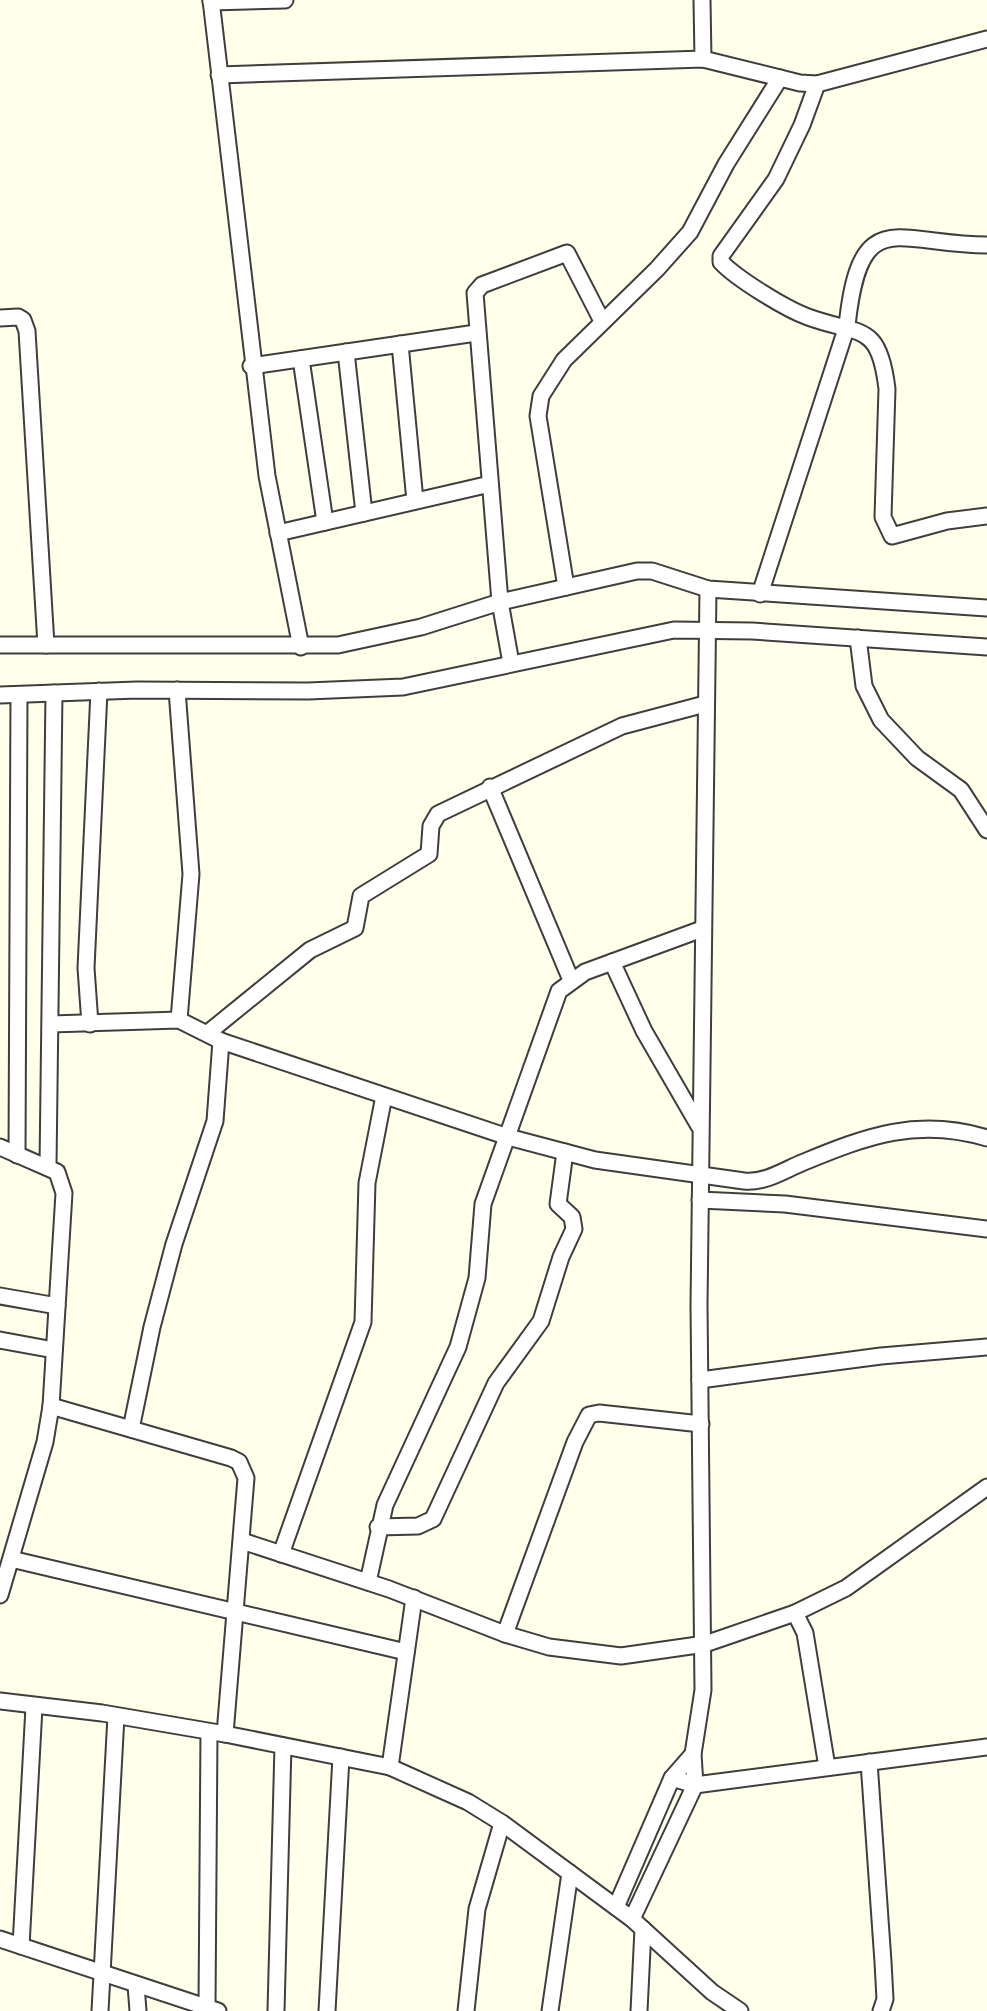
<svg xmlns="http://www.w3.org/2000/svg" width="987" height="2011" font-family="'PT Serif',serif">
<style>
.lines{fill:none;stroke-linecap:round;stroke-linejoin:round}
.minor-casing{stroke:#3e3e3e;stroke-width:19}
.minor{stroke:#fff;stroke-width:15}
</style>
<rect width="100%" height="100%" fill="#ffffea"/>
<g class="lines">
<!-- minor casing -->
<g class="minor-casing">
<g id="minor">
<path d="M211,0L267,476L301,647"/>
<path d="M702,0L703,59"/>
<path d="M211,2L285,0"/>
<path d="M219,75L703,59L800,83L817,84L987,39"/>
<path d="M817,84L802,125L776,179L721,256V262C737,279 786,309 808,317C860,336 879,321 887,389L883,517L892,536L947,521L987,516"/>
<path d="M0,318L18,317L23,320L27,331L46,645"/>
<path d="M400,344L415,501"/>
<path d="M346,352L364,513"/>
<path d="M301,359L325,522"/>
<path d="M251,366L476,333"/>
<path d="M278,533L490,484"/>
<path d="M566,587L538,416L541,396L564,360L657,269L690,232L726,164L780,78"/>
<path d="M760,594L847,326C860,202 897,245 987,245"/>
<path d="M858,638L864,686L881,720L917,758L961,790L987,830"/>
<path d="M0,645H338L421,627L500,602L637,571H652L708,589L987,608"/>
<path d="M511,663L500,602L475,293L482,285L567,253L602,321"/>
<path d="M177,690L191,874L179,1020"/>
<path d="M0,695L137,690L308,691L403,687L674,630L752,631L987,647"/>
<path d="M490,787L571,980"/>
<path d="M612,962L644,1031L699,1126"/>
<path d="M51,1024L179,1020L221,1041L508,1137L595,1160L744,1181C766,1183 784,1170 804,1162C867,1136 918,1117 987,1138"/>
<path d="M90,1024L86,968L99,691"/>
<path d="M209,1032L310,950L355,928L361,896L429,854L431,826L438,814L622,726L705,704"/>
<path d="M0,1147L57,1172L64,1193L51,1406L45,1442L0,1595"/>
<path d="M17,1155L19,695"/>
<path d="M48,1166L54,693"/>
<path d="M700,1200L785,1204L987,1229"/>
<path d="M0,1296L57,1306"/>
<path d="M0,1340L54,1350"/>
<path d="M700,1380L881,1356L987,1347"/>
<path d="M51,1406L231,1458L239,1462L246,1478L225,1734"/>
<path d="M131,1429L152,1327L174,1244L215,1121L221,1041"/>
<path d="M378,1527L418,1526L433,1519L496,1383L541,1321L561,1257L574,1229L572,1217L558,1204L565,1152"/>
<path d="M242,1541L389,1589L505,1634L549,1647L621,1656L705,1644L795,1613L846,1588L987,1487"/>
<path d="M281,1554L363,1322L367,1183L384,1096"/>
<path d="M11,1559L406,1652"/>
<path d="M368,1582L385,1505L458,1347L477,1278L483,1204L559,991L585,972L702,929"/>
<path d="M795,1613L805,1633L827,1767"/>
<path d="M505,1634L575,1442L589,1415L599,1413L701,1424"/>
<path d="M0,1701L102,1713L225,1734L390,1767L468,1802L502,1823L632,1919L712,1992L740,2011"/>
<path d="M869,1762L883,1962L885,1999L881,2011"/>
<path d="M390,1767L414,1598"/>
<path d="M672,1778L695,1785L987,1747"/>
<path d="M616,1907L672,1778L693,1754"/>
<path d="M632,1919L695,1785L693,1754L703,1690L699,1305L708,589"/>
<path d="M0,1939L218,2011"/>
<path d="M21,1946L34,1707"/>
<path d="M136,1985L138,2011"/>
<path d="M207,2007L209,1732"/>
<path d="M100,2011L116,1716"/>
<path d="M276,2011L283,1746"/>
<path d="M327,2011L341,1757"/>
<path d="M466,2011L477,1909L502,1823"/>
<path d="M550,2011L570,1873"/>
<path d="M639,2011L643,1929"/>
</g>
</g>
<!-- minor -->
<use href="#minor" class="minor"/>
</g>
</svg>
